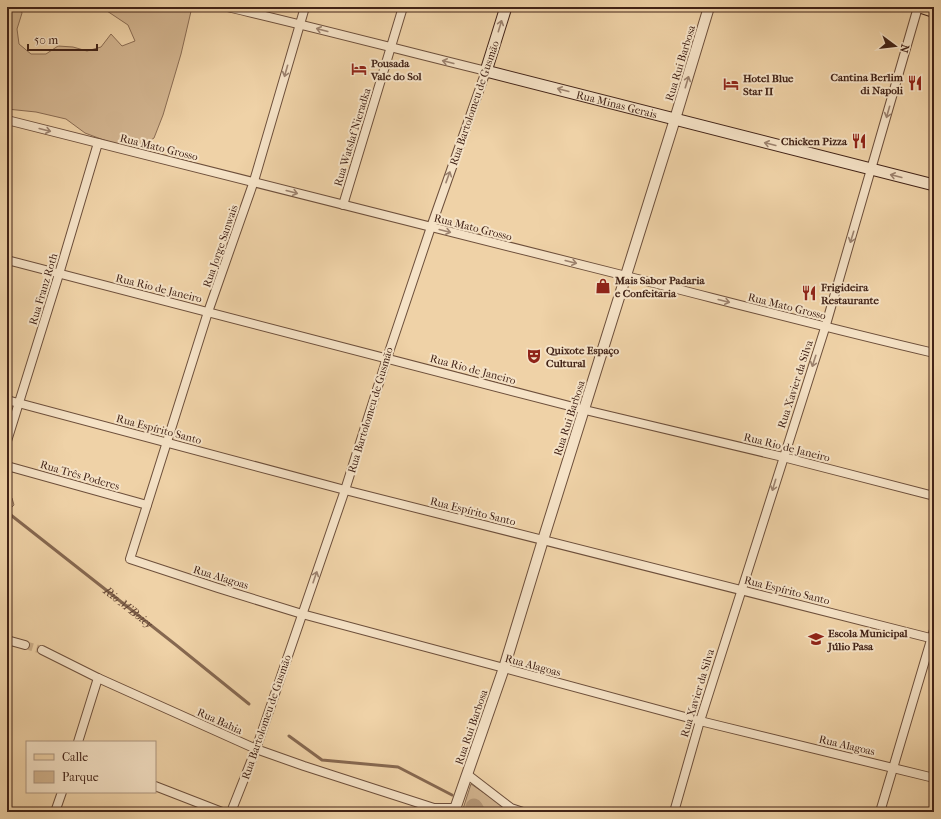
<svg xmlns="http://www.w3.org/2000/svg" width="941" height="819" font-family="'IM FELL French Canon',serif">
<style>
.green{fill:#d2b48f;stroke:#8a6c53}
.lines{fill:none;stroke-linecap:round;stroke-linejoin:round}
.stream{stroke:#866850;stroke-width:3}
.river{stroke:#b49676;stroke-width:17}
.minor-tunnel{stroke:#ccaf8a;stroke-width:8;stroke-dasharray:8 4;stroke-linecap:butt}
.minor-casing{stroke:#6d4f3b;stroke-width:10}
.tertiary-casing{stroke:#6d4f3b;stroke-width:12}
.secondary-casing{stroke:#422317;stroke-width:13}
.primary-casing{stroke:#422317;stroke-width:14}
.minor{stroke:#f5e2c6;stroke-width:8}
.tertiary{stroke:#f5e2c6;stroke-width:10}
.secondary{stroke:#f5e2c6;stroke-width:11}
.primary{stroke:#efd2a7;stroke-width:12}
.oneway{stroke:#9c826e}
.labels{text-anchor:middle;stroke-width:4;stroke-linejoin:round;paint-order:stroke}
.poi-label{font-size:11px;font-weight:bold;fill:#422317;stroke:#f5e2c6;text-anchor:start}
.street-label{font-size:11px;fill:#422317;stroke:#f5e2c6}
.water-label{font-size:12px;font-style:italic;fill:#644634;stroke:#f5e2c6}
</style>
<rect width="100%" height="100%" fill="#efd2a7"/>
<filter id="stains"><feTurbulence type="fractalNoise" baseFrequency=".005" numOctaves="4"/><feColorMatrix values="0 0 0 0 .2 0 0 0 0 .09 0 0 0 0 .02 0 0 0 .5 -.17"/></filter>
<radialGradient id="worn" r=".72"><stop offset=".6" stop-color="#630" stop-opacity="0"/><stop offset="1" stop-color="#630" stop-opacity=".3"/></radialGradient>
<!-- green -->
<g class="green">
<path d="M7,7H20L22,13L17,29L19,44L31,54H46L58,46L73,47L87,51L101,47L111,34L122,46L135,41L128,25L104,9V7H192L181,54L163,115L154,138L148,142L141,144H116L101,139L85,133L66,119L36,112L7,109Z"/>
<path d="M7,497L12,498L14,505L8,511H7Z"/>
<path d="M471,784L512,812H462Z"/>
</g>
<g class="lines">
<!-- stream -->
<g class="stream">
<path id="s1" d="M7,512L176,645L249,704"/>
<path d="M289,736L322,760L398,767L452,795"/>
</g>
<!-- river -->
<path class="river" d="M474,807L477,812"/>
<!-- minor-tunnel -->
<path class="minor-tunnel" d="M25,645L42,650"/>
<!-- minor casing -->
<g class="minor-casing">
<g id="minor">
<path d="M227,7C314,27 400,50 486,71L431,227L387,358L345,490L256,749L231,812"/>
<path d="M305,7L254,181L208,312L130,559L218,588L302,614L504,668L700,721L934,778"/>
<path d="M7,120C214,171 420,224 626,276C729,302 831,329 934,353"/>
<path d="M343,205L403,7"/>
<path d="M7,260L585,410L783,457L934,496"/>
<path d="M7,400L345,490L934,639"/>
<path d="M7,441L59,274L98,143"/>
<path d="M7,466L147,505"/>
<path d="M7,640L25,645"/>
<path d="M42,650L98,678L256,749L304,766L434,808H456"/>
<path d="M78,742L98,678"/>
<path d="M468,775L511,808L523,812"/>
<path d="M155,786L222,812"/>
<path d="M55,812L62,792"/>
<path d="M674,812L700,721L825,328L918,7"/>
<path d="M880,812L934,630"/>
</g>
</g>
<!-- tertiary casing -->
<g class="tertiary-casing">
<path id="tertiary" d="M454,812L504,668L543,540L675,119L709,7"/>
</g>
<!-- secondary casing -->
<g class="secondary-casing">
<g id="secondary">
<path id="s2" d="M506,7L486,71L934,185"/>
</g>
</g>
<!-- primary casing -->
<g class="primary-casing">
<path id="primary" d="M922,7L934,11"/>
</g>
<!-- minor -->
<use href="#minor" class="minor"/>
<!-- tertiary -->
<use href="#tertiary" class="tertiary"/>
<!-- secondary -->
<use href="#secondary" class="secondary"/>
<!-- primary -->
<use href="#primary" class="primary"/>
</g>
<!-- one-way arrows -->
<defs><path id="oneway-shaft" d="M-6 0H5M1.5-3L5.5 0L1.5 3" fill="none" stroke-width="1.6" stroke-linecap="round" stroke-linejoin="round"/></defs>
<g class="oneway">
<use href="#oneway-shaft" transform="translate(500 26) rotate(-73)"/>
<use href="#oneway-shaft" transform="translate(322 30) rotate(-165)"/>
<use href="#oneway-shaft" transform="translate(448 62) rotate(-166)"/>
<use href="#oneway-shaft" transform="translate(286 71) rotate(106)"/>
<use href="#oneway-shaft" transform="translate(687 82) rotate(-73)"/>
<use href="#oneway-shaft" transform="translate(563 90) rotate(-165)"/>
<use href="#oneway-shaft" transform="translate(888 112) rotate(106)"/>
<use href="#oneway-shaft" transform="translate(45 130) rotate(14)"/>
<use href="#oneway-shaft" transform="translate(770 144) rotate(-166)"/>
<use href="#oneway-shaft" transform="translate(896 176) rotate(-166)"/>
<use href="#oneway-shaft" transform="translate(448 177) rotate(-70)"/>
<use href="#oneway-shaft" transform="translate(292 192) rotate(15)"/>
<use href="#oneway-shaft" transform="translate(445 231) rotate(14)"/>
<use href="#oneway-shaft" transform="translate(852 237) rotate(107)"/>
<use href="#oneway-shaft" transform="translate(571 262) rotate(14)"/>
<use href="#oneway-shaft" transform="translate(724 301) rotate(14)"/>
<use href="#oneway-shaft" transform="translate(814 361) rotate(108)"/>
<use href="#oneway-shaft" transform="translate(774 485) rotate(107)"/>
<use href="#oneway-shaft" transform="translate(315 577) rotate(-71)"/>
</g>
<!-- icons -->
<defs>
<g id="hotel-bare" transform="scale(1.2)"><path d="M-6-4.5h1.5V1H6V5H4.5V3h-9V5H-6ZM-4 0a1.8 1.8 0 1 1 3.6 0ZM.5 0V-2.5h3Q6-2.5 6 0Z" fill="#8f2418" stroke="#f5e2c6" stroke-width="2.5" paint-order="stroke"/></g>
<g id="restaurant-bare" transform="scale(1.2)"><path d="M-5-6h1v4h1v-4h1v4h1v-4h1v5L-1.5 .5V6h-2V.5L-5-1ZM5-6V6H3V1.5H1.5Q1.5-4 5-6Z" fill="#8f2418" stroke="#f5e2c6" stroke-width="2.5" paint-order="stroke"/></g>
<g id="shop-bare" transform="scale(1.2)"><path d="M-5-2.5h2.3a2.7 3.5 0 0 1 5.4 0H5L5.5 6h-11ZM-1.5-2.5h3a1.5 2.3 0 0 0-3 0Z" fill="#8f2418" stroke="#f5e2c6" stroke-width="2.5" paint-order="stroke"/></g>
<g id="theatre-bare" transform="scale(1.2)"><path d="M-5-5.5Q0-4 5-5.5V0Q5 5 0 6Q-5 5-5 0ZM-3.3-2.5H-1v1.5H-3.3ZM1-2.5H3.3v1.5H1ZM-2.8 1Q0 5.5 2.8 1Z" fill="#8f2418" stroke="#f5e2c6" stroke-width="2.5" paint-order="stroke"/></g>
<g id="school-bare" transform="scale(1.2)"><path d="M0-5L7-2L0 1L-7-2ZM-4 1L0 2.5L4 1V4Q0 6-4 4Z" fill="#8f2418" stroke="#f5e2c6" stroke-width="2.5" paint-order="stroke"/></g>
</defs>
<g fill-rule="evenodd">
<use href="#hotel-bare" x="359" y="69"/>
<use href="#restaurant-bare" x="915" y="83"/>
<use href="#hotel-bare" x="731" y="84"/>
<use href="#restaurant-bare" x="859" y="141"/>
<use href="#shop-bare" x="603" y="286"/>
<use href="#restaurant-bare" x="809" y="293"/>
<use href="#theatre-bare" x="534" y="356"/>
<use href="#school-bare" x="816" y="639"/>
</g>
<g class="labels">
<!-- poi labels -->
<g class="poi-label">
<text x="371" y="67">Pousada<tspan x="371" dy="13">Vale do Sol</tspan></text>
<text x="903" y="81" text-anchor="end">Cantina Berlim<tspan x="903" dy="13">di Napoli</tspan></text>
<text x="743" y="82">Hotel Blue<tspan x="743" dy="13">Star II</tspan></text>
<text x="847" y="145" text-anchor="end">Chicken Pizza</text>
<text x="615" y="284">Mais Sabor Padaria<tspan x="615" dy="13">e Confeitaria</tspan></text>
<text x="821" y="291">Frigideira<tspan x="821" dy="13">Restaurante</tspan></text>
<text x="546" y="354">Quixote Espaço<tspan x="546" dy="13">Cultural</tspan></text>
<text x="828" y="637">Escola Municipal<tspan x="828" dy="13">Júlio Pasa</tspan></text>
</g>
<!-- street labels -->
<g class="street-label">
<text transform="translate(680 63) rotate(-73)" y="4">Rua Rui Barbosa</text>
<text transform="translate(474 103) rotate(-71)" y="4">Rua Bartolomeu de Gusmão</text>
<text dy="4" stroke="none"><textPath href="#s2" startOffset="202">Rua Minas Gerais</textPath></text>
<text transform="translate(352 137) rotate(-73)" y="4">Rua Watslaf Nieradka</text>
<text transform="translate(159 147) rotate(14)" y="4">Rua Mato Grosso</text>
<text transform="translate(473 227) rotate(14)" y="4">Rua Mato Grosso</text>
<text transform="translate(220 246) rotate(-71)" y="4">Rua Jorge Sanwais</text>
<text transform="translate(159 288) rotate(14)" y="4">Rua Rio de Janeiro</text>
<text transform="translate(43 289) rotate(-73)" y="4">Rua Franz Roth</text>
<text transform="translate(787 306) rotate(14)" y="4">Rua Mato Grosso</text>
<text transform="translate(473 369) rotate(15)" y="4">Rua Rio de Janeiro</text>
<text transform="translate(795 384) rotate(-72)" y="4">Rua Xavier da Silva</text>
<text transform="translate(370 410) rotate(-73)" y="4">Rua Bartolomeu de Gusmão</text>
<text transform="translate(569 418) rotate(-72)" y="4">Rua Rui Barbosa</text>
<text transform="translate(159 429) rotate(15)" y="4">Rua Espírito Santo</text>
<text transform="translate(787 447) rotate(14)" y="4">Rua Rio de Janeiro</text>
<text transform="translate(80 475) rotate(16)" y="4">Rua Três Poderes</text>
<text transform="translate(473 511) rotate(14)" y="4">Rua Espírito Santo</text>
<text transform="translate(221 577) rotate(17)" y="4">Rua Alagoas</text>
<text transform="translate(787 590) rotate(14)" y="4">Rua Espírito Santo</text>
<text transform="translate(533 665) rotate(15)" y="4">Rua Alagoas</text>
<text transform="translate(697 693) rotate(-73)" y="4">Rua Xavier da Silva</text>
<text transform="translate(266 717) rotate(-71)" y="4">Rua Bartolomeu de Gusmão</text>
<text transform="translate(220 721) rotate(24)" y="4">Rua Bahia</text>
<text transform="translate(471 727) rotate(-71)" y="4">Rua Rui Barbosa</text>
<text transform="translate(847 745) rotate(13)" y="4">Rua Alagoas</text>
</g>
<!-- water labels -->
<g class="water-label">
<text dy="4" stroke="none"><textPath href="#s1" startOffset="154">Rio M'Boicy</textPath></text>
</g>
</g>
<!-- margin -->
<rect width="941" height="819" fill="none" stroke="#efd2a7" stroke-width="24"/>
<rect x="8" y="8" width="925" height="803" fill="none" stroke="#422317" stroke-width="2"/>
<rect x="12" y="12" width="917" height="795" fill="none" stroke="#422317"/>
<!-- legend -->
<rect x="26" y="741" width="130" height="52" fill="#f5e2c6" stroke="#ad9680"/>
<rect x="34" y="754" width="20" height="6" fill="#efd2a7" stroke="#ad9680"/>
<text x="62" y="761" font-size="12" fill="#422317">Calle</text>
<rect x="34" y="771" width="20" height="12" fill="#d2b48f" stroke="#ad9680"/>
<text x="62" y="781" font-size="12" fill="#422317">Parque</text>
<!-- north arrow -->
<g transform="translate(895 46) rotate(105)" stroke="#f5e2c6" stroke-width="3" paint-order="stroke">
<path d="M0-3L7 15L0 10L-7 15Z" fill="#422317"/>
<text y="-6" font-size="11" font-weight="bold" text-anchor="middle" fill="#422317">N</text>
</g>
<!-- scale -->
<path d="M28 44v6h69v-6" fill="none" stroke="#422317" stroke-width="2"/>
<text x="34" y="44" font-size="12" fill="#422317" stroke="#f5e2c6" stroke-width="3" paint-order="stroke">50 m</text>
<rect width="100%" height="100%" filter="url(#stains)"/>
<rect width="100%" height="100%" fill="url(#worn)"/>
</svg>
